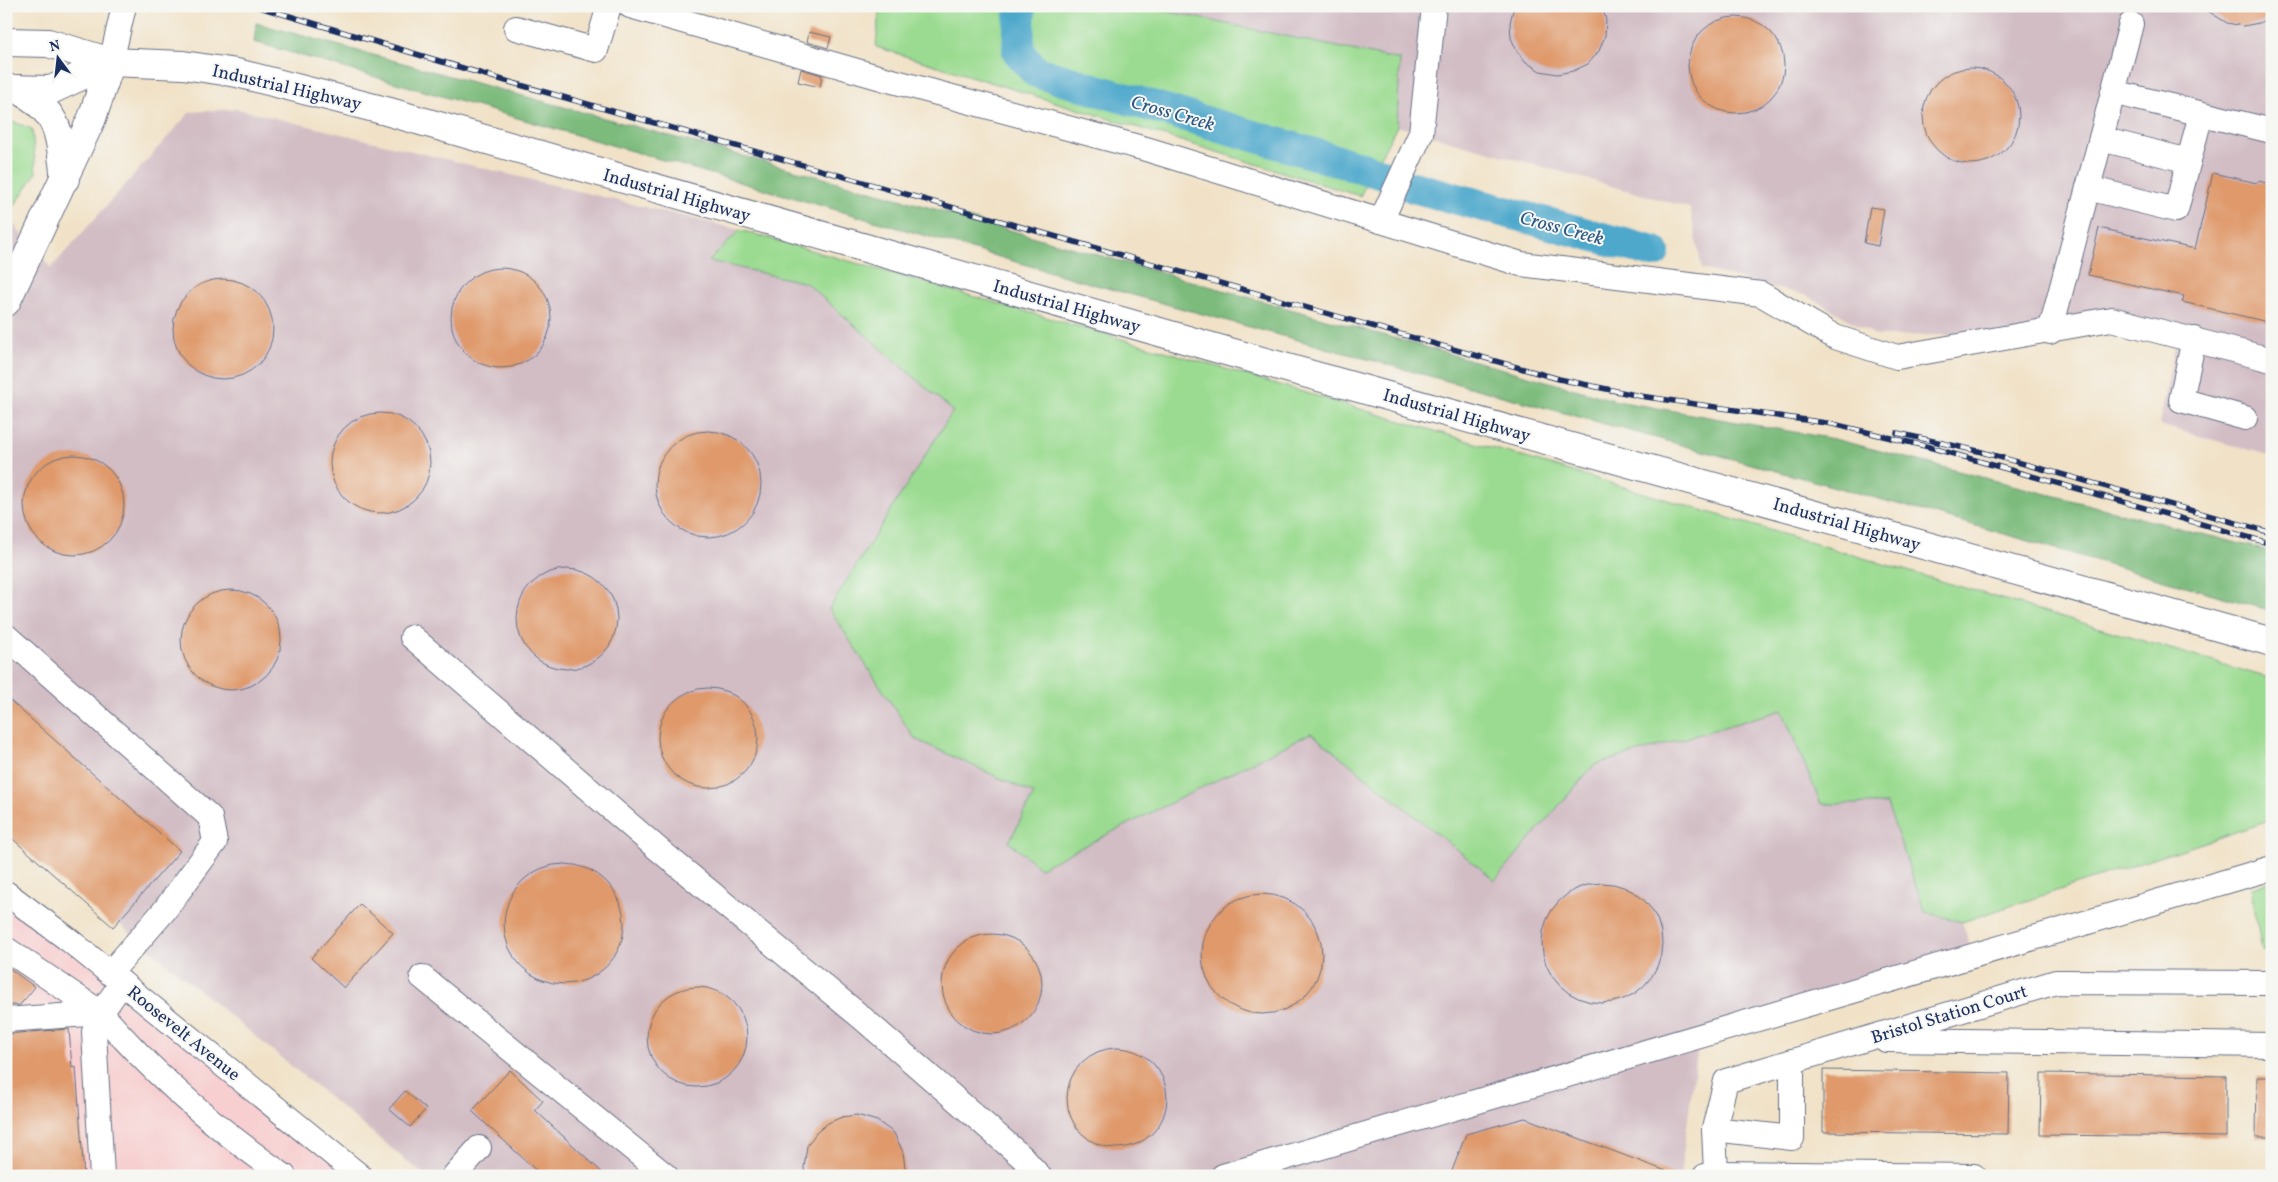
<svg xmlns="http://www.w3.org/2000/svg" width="2278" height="1182" font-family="Vollkorn,serif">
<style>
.built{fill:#f7cfd0}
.industrial{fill:#d2bdc5}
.green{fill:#9bdb91;stroke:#5b8578}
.forest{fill:#7cbb7b;stroke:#4c756c}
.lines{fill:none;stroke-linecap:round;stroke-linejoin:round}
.river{stroke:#4ea8cc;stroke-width:32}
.building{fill:#df996b}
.minor-casing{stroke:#666e83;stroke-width:26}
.major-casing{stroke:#666e83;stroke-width:30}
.highway-casing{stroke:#666e83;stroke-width:30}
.minor{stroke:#fff;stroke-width:24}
.major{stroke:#fff;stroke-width:28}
.highway{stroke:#fff;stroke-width:28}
.rail-casing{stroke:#1b2f5e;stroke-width:5.5}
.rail{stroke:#f6f6f2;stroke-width:4;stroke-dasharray:11;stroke-linecap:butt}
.labels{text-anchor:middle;stroke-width:4;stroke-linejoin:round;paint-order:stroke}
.street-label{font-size:18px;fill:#1b2f5e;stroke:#f6f6f2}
.water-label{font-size:19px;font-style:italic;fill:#2d5984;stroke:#f6f6f2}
</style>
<rect width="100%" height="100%" fill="#f6f6f2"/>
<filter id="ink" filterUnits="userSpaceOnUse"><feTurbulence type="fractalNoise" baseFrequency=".02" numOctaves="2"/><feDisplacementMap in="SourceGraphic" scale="10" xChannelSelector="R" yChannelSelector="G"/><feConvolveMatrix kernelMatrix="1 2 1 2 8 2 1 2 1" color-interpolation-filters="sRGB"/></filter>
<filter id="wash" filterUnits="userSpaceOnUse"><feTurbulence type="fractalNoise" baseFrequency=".0096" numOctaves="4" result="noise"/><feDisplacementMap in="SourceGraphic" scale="20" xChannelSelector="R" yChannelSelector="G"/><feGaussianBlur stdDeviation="1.12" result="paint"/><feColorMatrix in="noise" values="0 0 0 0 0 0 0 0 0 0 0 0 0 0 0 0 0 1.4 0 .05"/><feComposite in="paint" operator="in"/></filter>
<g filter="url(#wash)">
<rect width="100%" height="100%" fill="#f1e2c7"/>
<!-- built -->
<path class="built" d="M6,893L359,1176H6Z"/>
<!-- industrial -->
<g class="industrial">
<path d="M1141,6H2272V456L2159,425L2178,332L1877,336L1808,296L1702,269L1690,208L1397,126L1400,60Z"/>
<path d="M238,109L740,230L709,261L806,283L953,411L829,610L915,739L1034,794L1040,868L1311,733L1495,880L1594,765L1782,710L1821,804H1887L1925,912L1962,922L1976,962L1699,1039L1680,1176H425L6,831V184L13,194L7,217L51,268L190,112Z"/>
</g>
<!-- green -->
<g class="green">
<path d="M842,6H1141L1400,60L1397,126L1360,196L876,47L879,11Z"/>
<path d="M6,119L32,129L36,173L7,217L13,194L6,184Z"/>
<path d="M740,230L1168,352L2272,679V820L1962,922L1925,912L1887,804H1821L1782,710L1594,765L1495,880L1311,733L1040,868L1009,842L1034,794L915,739L829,609L953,411L806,283L709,261Z"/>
<path d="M2272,881V951H2262L2251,889Z"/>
</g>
<!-- forest -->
<path class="forest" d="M256,23L871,191L1617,401L1834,439L2272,552V611L1945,517L1096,285L254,42Z"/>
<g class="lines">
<!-- river -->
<g class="river">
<path d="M1020,6L1018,51L1036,72L1379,173"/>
<path d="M1413,187L1654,252"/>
</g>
</g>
<g id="blocks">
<!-- building -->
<g class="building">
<path d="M1514,6H1602L1606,20L1605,36L1599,51L1588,64L1573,71L1557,74L1540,71L1526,62L1517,51L1511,38L1510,23Z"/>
<path d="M2200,6H2272V17L2259,23L2243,26L2227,23Z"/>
<circle cx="1736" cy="65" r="48"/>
<path d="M809,32L831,37L828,48L807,42Z"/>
<circle cx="1971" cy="116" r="48"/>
<path d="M801,69L822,75L820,87L798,82Z"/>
<path d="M2213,173L2257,183L2258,181L2272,184V323L2182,302L2184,296L2088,275L2099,228L2195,249Z"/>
<path d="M1870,207L1884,209L1878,246L1864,243Z"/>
<circle cx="501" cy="318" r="50"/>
<circle cx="223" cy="329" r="50"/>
<circle cx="380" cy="463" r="50"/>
<circle cx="708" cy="484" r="53"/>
<circle cx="74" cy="505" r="50"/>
<circle cx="567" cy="619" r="50"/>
<circle cx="231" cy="640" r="50"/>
<circle cx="708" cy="738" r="50"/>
<path d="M6,697L180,851L113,927L6,833Z"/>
<circle cx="564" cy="924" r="60"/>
<circle cx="1602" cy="943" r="60"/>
<circle cx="1262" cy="954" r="60"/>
<path d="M360,904L393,933L344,988L311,958Z"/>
<circle cx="992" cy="984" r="50"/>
<path d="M6,966L35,987L20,1005H6Z"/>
<circle cx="697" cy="1037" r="50"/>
<path d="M69,1029L72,1068L76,1067L84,1176H6V1034Z"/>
<circle cx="1117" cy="1098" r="50"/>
<path d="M510,1070L543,1101L535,1110L606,1176H542L472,1111Z"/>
<path d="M1823,1070L2009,1073L2008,1134L1823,1132Z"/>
<path d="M2041,1073L2226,1076V1137L2040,1135Z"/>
<path d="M2257,1077H2272V1137H2256Z"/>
<path d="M405,1091L426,1109L410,1127L389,1109Z"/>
<path d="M857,1115L877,1121L894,1133L903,1152L906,1176H805L804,1168L807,1146L816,1133L828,1123L842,1117Z"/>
<path d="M1525,1118L1674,1174L1673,1176H1450L1466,1134Z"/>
</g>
</g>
</g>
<g filter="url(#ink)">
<use href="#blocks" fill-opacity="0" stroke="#666e83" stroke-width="1"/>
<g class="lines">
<!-- minor casing -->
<g class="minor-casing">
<g id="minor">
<path d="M630,6L885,79L1146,149L1521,264L1761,294L1835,337L1897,357L2111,319L2272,360"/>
<path d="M516,28L596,50L609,6"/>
<path d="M111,62L124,6"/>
<path d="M2113,92L2272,131"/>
<path d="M2101,139L2189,161"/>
<path d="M2088,188L2176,210L2201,114"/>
<path d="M1381,221L1421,133L1434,6"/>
<path d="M2050,332L2131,24"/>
<path d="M2194,339L2181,400L2245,418"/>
<path d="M6,636L210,817L215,842L164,911L110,973"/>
<path d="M412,637L658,849L861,1017L1022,1157L1039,1176"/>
<path d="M6,893L69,940L360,1176"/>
<path d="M6,949L101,1013L6,1020"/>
<path d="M422,977L666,1176"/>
<path d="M101,1013C154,1075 217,1129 284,1176"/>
<path d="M1886,1040L2272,1045"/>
<path d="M1714,1129L1792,1138V1061"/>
<path d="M1716,1173L1714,1129L1726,1081L2056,982L2272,983"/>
<path d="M102,1176L94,1032L101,1013L122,983"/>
<path d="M454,1176L479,1148"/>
<path d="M1223,1176L2272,868"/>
<path d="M1705,1176L1716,1173L1974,1176"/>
</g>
</g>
<!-- major casing -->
<g class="major-casing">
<path id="major" d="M6,302L92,118L111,62L183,65L237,73L386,111L1233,353L2272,642"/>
</g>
<!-- highway casing -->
<g class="highway-casing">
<g id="highway">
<path d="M6,42L48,43L111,62"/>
<path d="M6,89L51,90L111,62"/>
<path d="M18,89C61,114 59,133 65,179"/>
</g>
</g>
<!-- minor -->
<use href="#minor" class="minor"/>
<!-- major -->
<use href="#major" class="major"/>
<!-- highway -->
<use href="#highway" class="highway"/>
<!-- rail casing -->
<g class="rail-casing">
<g id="rail">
<path d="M256,6L506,81L1559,379L1640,396L1833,424L1929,447L2272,544"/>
<path d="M1897,433L1978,451L2272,533"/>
</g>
</g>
<!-- rail -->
<use href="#rail" class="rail"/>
</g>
</g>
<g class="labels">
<!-- street labels -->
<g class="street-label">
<text transform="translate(287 87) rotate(13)" y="6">Industrial Highway</text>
<text transform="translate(677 195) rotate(16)" y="6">Industrial Highway</text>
<text transform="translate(1067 306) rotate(16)" y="6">Industrial Highway</text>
<text transform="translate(1457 415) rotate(16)" y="6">Industrial Highway</text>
<text transform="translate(1847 524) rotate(16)" y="6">Industrial Highway</text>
<text transform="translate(1949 1014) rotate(-17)" y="6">Bristol Station Court</text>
<text transform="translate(184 1033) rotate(39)" y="6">Roosevelt Avenue</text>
</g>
<!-- water labels -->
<g class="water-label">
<text transform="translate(1173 112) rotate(16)" y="7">Cross Creek</text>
<text transform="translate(1562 227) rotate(15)" y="7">Cross Creek</text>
</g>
</g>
<!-- margin -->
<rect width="2278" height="1182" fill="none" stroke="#f6f6f2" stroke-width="25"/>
<!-- north arrow -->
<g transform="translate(58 58) rotate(345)" stroke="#f6f6f2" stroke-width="4" paint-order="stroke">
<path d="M0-4L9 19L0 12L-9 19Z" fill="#1b2f5e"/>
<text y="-8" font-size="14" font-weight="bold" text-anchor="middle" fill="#1b2f5e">N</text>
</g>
</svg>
